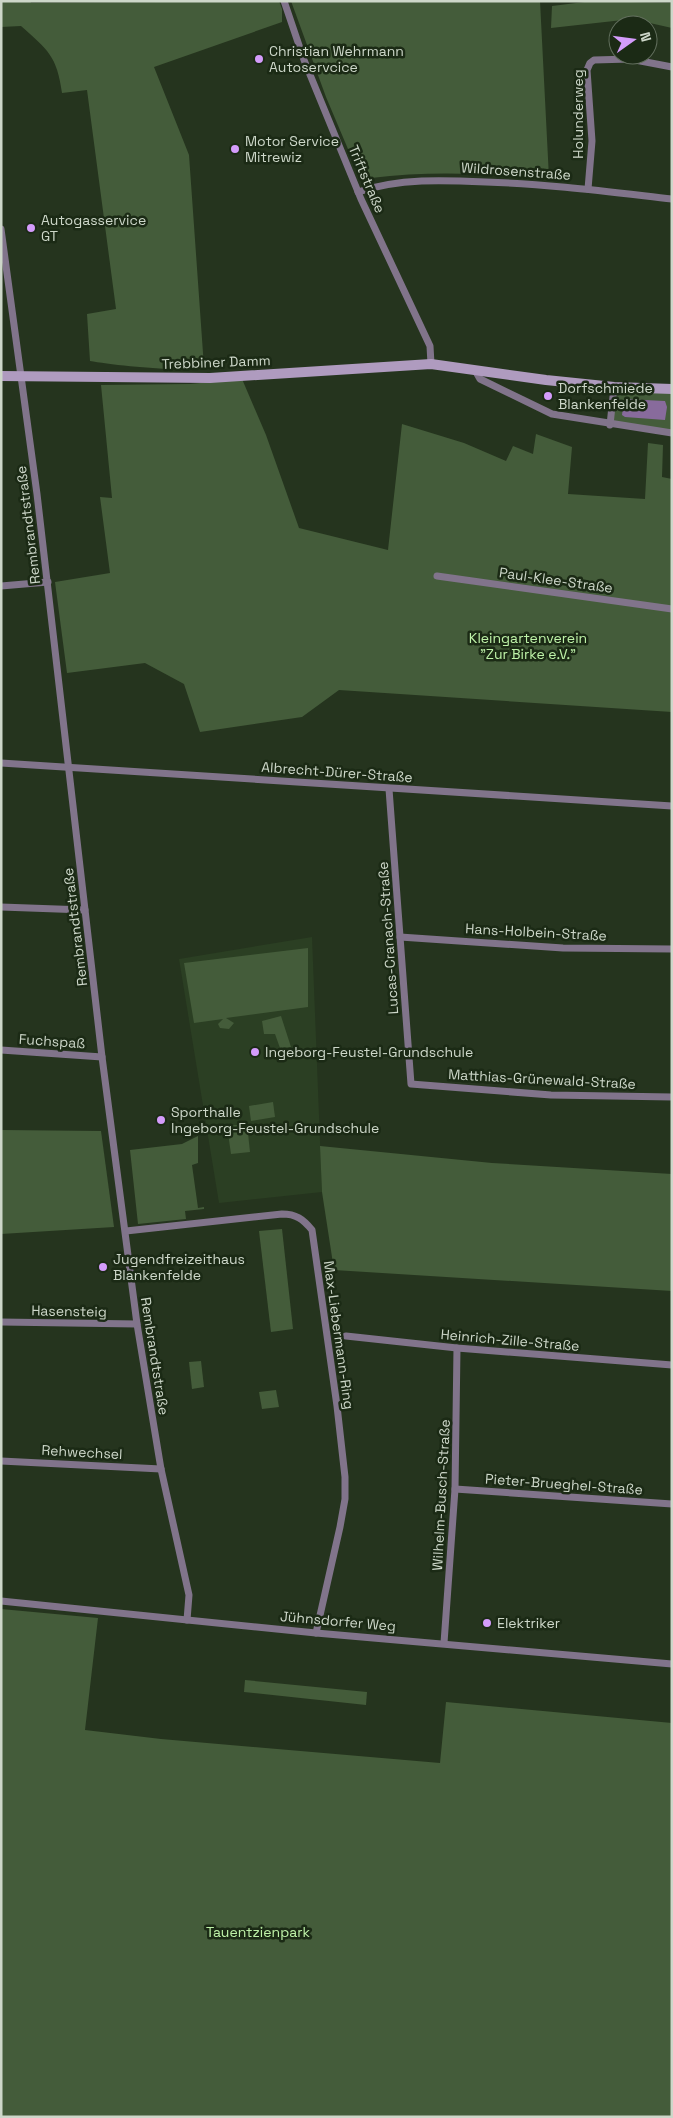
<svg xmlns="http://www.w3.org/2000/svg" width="673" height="2118" font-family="'Space Grotesk',sans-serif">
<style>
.built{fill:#2b3f23}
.green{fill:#445c3a}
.water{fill:#886b9c}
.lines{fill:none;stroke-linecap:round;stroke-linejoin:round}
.minor{stroke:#81748b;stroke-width:7}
.secondary{stroke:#af9bbf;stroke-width:10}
.poi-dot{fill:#d49cfb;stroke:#1b2a15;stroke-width:2}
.labels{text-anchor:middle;stroke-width:5;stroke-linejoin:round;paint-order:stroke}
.poi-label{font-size:14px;fill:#cdd7c9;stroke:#1b2a15;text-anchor:start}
.street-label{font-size:14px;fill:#cdd7c9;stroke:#1b2a15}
.park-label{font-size:14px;fill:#bef2a8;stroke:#1b2a15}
</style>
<rect width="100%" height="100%" fill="#25341e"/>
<!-- built -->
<path class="built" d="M312,937L322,1192L219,1203L179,959Z"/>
<!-- green -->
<g class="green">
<path d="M1,1H30L31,3L279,1L282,9V22L154,67L189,155L204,367C185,373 112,365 90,361L87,314L116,309L87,90L62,93C57,56 48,50 21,26L1,27Z"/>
<path d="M291,1H540L549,178C489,174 431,170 371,178L356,168L326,97Z"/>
<path d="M592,1L672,3V28L632,19L551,28L552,6Z"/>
<path d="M242,379L266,435L299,528L388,550L402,424L464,443L506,461L513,446L533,454L536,434L572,447L568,494L645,499L648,443L663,445L662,477L672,479V712L339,690L302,717L200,732L184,684L145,663L67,673L55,582L110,573L100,497L112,498L101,385L190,384Z"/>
<path d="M614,387L672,389V433L610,425Z"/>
<path d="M308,948V1007L226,1018L234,1023L229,1029L220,1028L218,1024L223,1019L194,1023L184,963Z"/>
<path d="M281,1016L291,1047L280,1048L275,1034H264L262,1021Z"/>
<path d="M273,1102L275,1117L251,1121L249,1106Z"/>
<path d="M247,1124L250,1152L231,1154L227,1126Z"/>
<path d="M1,1130L101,1131L114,1227L1,1234Z"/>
<path d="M198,1136V1163L192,1165L198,1208L204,1207V1209L185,1211L186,1219L138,1224L130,1150L182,1144Z"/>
<path d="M320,1146L492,1163L672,1174V1291L334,1270L322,1192Z"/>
<path d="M282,1229L293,1329L271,1332L259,1231Z"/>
<path d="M201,1361L204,1387L192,1389L189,1362Z"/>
<path d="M276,1390L279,1407L262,1409L259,1392Z"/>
<path d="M1,1609L98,1618L85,1730L161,1739L440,1763L446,1702L672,1723V2117H1Z"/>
<path d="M245,1680L367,1692L366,1705L244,1692Z"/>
</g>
<!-- water -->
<path class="water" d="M624,399L665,401L667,407L665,420L625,417L622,415Z"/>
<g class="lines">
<!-- minor -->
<g class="minor">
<path d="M284,1L304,60L361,199L430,346L431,364"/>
<path d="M588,189L592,141L587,70L590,63L594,60L630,59L672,67"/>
<path d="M358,192C399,178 444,180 486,182C549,184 610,192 672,199"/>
<path d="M1,229L37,494L102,1057L137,1324L161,1469L189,1595L187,1620"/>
<path d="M476,372L480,379L552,414L672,433"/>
<path d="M610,425L614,387"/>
<path d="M437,576L672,609"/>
<path d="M1,586L48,582"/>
<path d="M1,763L672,806"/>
<path d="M389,789L411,1084L551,1095L672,1097"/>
<path d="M1,907L85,910"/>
<path d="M400,937L563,948L672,949"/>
<path d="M1,1050L102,1057"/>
<path d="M126,1231L282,1214C296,1214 303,1219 312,1230L337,1406L345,1477V1499L340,1527L316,1633"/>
<path d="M1,1322L137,1324"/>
<path d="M346,1336L457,1348L672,1365"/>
<path d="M1,1461L161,1469"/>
<path d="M455,1489L672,1504"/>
<path d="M1,1601L316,1633L672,1664"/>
<path d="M444,1643L455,1489L457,1348"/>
</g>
<!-- secondary -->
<path class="secondary" d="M1,376L210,378L431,364L546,380L614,387L672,389"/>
</g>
<!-- markers -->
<g class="poi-dot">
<circle cx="259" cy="59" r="5"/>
<circle cx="235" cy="149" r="5"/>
<circle cx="31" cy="228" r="5"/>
<circle cx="548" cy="396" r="5"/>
<circle cx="255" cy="1052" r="5"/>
<circle cx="161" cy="1120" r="5"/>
<circle cx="103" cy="1267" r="5"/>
<circle cx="487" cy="1623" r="5"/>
</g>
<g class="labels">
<!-- poi labels -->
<g class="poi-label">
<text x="269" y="56">Christian Wehrmann<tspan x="269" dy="16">Autoservcice</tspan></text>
<text x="245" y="146">Motor Service<tspan x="245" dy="16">Mitrewiz</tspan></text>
<text x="41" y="225">Autogasservice<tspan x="41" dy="16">GT</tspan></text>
<text x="558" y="393">Dorfschmiede<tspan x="558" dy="16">Blankenfelde</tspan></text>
<text x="265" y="1057">Ingeborg-Feustel-Grundschule</text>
<text x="171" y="1117">Sporthalle<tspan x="171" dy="16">Ingeborg-Feustel-Grundschule</tspan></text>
<text x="113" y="1264">Jugendfreizeithaus<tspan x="113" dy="16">Blankenfelde</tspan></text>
<text x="497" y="1628">Elektriker</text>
</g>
<!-- street labels -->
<g class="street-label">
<text transform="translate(578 114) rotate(-90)" y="5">Holunderweg</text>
<text transform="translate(516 171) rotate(4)" y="5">Wildrosenstraße</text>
<text transform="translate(367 179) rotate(67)" y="5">Triftstraße</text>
<text transform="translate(216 362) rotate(-2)" y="5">Trebbiner Damm</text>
<text transform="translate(28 525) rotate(-97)" y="5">Rembrandtstraße</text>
<text transform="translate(556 580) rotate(8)" y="5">Paul-Klee-Straße</text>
<text transform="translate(337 772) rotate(4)" y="5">Albrecht-Dürer-Straße</text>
<text transform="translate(75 927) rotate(-97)" y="5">Rembrandtstraße</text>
<text transform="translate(536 932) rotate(3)" y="5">Hans-Holbein-Straße</text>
<text transform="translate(388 938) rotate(-94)" y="5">Lucas-Cranach-Straße</text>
<text transform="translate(52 1041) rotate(4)" y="5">Fuchspaß</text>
<text transform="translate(542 1079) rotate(3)" y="5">Matthias-Grünewald-Straße</text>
<text transform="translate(69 1311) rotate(1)" y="5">Hasensteig</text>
<text transform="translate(339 1335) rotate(82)" y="5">Max-Liebermann-Ring</text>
<text transform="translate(510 1340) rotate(5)" y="5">Heinrich-Zille-Straße</text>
<text transform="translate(155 1356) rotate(81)" y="5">Rembrandtstraße</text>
<text transform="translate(82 1452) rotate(3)" y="5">Rehwechsel</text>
<text transform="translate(564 1484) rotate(4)" y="5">Pieter-Brueghel-Straße</text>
<text transform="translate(441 1495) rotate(-87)" y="5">Wilhelm-Busch-Straße</text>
<text transform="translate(338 1621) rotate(5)" y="5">Jühnsdorfer Weg</text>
</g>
<!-- park labels -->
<g class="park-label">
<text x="528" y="643">Kleingartenverein<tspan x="528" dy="16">"Zur Birke e.V."</tspan></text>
<text x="258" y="1937">Tauentzienpark</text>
</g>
</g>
<!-- border -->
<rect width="673" height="2118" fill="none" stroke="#cdd7c9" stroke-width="5"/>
<!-- north arrow -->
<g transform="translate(633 40) rotate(76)"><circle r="24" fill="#1b2a15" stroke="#626f5d"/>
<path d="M0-4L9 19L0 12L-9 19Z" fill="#d49cfb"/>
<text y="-8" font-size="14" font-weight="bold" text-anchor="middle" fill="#cdd7c9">N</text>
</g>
</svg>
